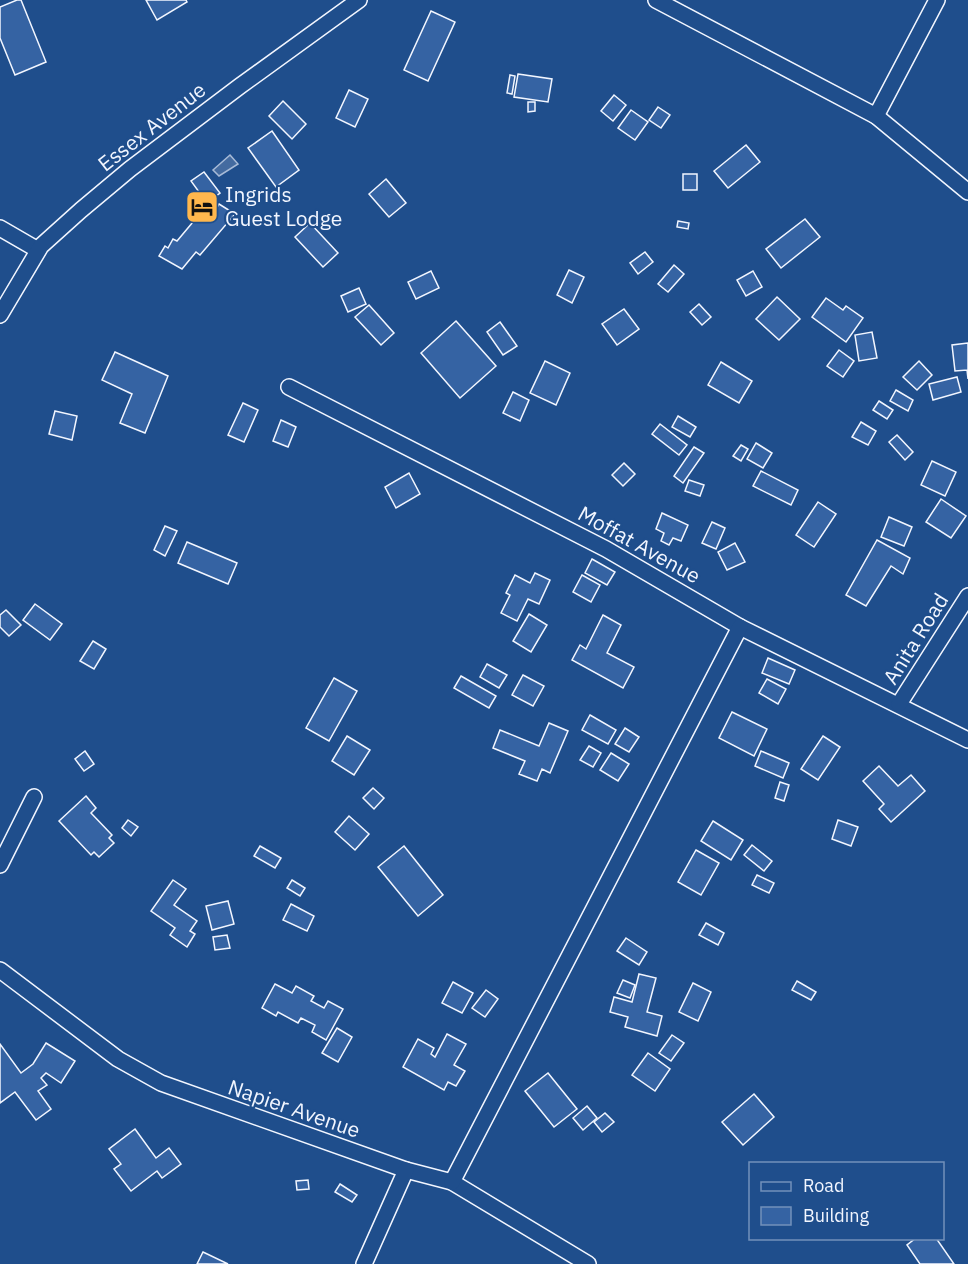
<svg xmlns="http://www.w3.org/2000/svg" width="968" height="1264" font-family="'IBM Plex Sans',sans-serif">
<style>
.water{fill:#446ba0;stroke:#a8bbd7;stroke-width:1.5}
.building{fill:#3563a3;stroke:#f2f6ff;stroke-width:1.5}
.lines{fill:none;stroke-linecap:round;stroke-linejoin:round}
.street-casing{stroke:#f2f6ff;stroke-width:18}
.street{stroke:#1f4e8c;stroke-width:15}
.labels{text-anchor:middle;stroke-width:4.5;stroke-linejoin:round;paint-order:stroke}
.street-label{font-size:21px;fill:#f2f6ff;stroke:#1f4e8c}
.poi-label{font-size:21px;fill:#f2f6ff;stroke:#1f4e8c;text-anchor:start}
</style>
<rect width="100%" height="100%" fill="#1f4e8c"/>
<!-- water -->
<path class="water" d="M230,155L238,164L219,176L213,170Z"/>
<!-- building -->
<g class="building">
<path d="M17,0H21L46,62L15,75L0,38V7Z"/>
<path d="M146,0H186L187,2L157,20Z"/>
<path d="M431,11L455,22L428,81L404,70Z"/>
<path d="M518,74L552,79L548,102L514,97Z"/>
<path d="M510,75L515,76L512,94L507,93Z"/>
<path d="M349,90L368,99L355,127L336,118Z"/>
<path d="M614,95L626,105L613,121L601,111Z"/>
<path d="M283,101L306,124L292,139L269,116Z"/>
<path d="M528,102H535V111L528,112Z"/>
<path d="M658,107L670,115L661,128L649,120Z"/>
<path d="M631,110L648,122L635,140L618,128Z"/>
<path d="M272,131L299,170L276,187L248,148Z"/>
<path d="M746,145L760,162L728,188L714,171Z"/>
<path d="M204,172L220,193L207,203L191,181Z"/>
<rect x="683" y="174" width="14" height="16"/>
<path d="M386,179L406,203L389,217L369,194Z"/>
<path d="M219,204L235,214L200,255L196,252L182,269L159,256L165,246L168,248L173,239L177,241L198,216L203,219L208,210L214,213Z"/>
<path d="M805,219L820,237L781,268L766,249Z"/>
<path d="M678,221L689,223L688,229L677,227Z"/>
<path d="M310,223L338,253L323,267L295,237Z"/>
<path d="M645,252L653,262L638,274L630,263Z"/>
<path d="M674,265L684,274L668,292L658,284Z"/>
<path d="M569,270L584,277L572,303L557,295Z"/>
<path d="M431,271L439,288L416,299L408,282Z"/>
<path d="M753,271L762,287L746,296L737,280Z"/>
<path d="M359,288L366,304L348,312L341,296Z"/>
<path d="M777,297L800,319L779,340L756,319Z"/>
<path d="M826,298L843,310L846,306L863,318L846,342L812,317Z"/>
<path d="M699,304L711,317L702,325L690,312Z"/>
<path d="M369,305L394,333L381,345L355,317Z"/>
<path d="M624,309L639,329L617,345L602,324Z"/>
<path d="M456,321L496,366L460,398L421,353Z"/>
<path d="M500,322L517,346L503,355L487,332Z"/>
<path d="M872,332L877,358L859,361L855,335Z"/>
<path d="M968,343V379L967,370L955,371L952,345Z"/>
<path d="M839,350L854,361L843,377L827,366Z"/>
<path d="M115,352L168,376L145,433L120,423L132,394L102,380Z"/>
<path d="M545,361L570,373L556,405L530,393Z"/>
<path d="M919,361L932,375L917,390L903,377Z"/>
<path d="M721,362L752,381L739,403L708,385Z"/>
<path d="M957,377L961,392L933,400L929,384Z"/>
<path d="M896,390L913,400L908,411L890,401Z"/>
<path d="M513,392L529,400L520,421L503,413Z"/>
<path d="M879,401L893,410L887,419L873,410Z"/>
<path d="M243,403L258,410L244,442L228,435Z"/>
<path d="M55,411L77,416L72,440L49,434Z"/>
<path d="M678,416L696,427L690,437L672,427Z"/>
<path d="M281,420L296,427L288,447L273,441Z"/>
<path d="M861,422L876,431L868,445L852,437Z"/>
<path d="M660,424L687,445L679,455L652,434Z"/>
<path d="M897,435L913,452L905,460L889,442Z"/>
<path d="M756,443L772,453L763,468L747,459Z"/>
<path d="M741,445L748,449L741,461L733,456Z"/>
<path d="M694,447L704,453L683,483L674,476Z"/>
<path d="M932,461L956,472L945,496L921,485Z"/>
<path d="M624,463L635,474L623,486L612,475Z"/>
<path d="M761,471L798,490L791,505L753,486Z"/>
<path d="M409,473L420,494L396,508L385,487Z"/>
<path d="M689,480L704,485L700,496L685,491Z"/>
<path d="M941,499L966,516L951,538L926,522Z"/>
<path d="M818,502L836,514L814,547L796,535Z"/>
<path d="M662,513L688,525L681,541L673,538L669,545L661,541L664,533L656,529Z"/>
<path d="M889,517L912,527L904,546L881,537Z"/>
<path d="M712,522L725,528L716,549L702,543Z"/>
<path d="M165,526L177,531L165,556L154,550Z"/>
<path d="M877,540L910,558L903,574L891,566L866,606L846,595Z"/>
<path d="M187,542L237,563L228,584L178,563Z"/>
<path d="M735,543L745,562L727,570L718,552Z"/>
<path d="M592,559L615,572L607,585L585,573Z"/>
<path d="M535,573L550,580L539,604L528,599L517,621L501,613L510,595L506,593L515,575L530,583Z"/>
<path d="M582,575L600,585L591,602L573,592Z"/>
<path d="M35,604L62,624L50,640L23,620Z"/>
<path d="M6,610L21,625L9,636L0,627V615Z"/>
<path d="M529,614L547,625L531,652L513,641Z"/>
<path d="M603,615L621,625L607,653L634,667L623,688L572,660L580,645L586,649Z"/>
<path d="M93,641L106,649L94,669L80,661Z"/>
<path d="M768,658L795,670L789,684L762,673Z"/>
<path d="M487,664L507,675L499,688L480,677Z"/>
<path d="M523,675L544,686L533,706L512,695Z"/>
<path d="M461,676L496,696L489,708L454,688Z"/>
<path d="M334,678L357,691L329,741L306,728Z"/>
<path d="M767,679L786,689L778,704L759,693Z"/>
<path d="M732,712L767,729L754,756L719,738Z"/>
<path d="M590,715L616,730L608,744L582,730Z"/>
<path d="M549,723L568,731L550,773L542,769L537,781L519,774L525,761L493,748L500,730L539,746Z"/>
<path d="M625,728L639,737L629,752L615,744Z"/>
<path d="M347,736L370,750L354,775L332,761Z"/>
<path d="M823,736L840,747L818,780L801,769Z"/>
<path d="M589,746L601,753L593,767L580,760Z"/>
<path d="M85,751L94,764L84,771L75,759Z"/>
<path d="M761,751L789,763L783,778L755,766Z"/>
<path d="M611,753L629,764L618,781L600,770Z"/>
<path d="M879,766L898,786L911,775L925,791L891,822L879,809L884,804L863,781Z"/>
<path d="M780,782L789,785L784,801L775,798Z"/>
<path d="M373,788L384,798L374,809L363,798Z"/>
<path d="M86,796L96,808L91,813L112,835L109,838L114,843L99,857L94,852L91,855L59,821Z"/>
<path d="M349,816L369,834L355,850L335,832Z"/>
<path d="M128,820L138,827L131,836L122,828Z"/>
<path d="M838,820L858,827L851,846L832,839Z"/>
<path d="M713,821L743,840L731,860L701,841Z"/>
<path d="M752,845L772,861L764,871L744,855Z"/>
<path d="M260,846L281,858L275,868L254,856Z"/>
<path d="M404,846L443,895L418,916L378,867Z"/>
<path d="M696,850L719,863L701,895L678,882Z"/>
<path d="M757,875L774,883L769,893L752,885Z"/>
<path d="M173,880L186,889L174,905L197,921L190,931L195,934L187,947L170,935L175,928L151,911Z"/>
<path d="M292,880L305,888L300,896L287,888Z"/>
<path d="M228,901L234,924L212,930L206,906Z"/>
<path d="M291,904L314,916L307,931L283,920Z"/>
<path d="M706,923L724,933L718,945L699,935Z"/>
<path d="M227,935L230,948L215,950L213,937Z"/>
<path d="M626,938L647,952L639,965L617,951Z"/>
<path d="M639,974L656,978L647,1012L662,1016L657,1036L625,1027L628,1017L610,1012L614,997L632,1002Z"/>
<path d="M623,980L635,985L630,998L617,993Z"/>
<path d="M797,981L816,992L811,1000L792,990Z"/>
<path d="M453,982L473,993L462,1013L442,1003Z"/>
<path d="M693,983L711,992L698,1021L679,1012Z"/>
<path d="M275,984L292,993L296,986L314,996L311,1001L324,1008L328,1001L343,1009L326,1040L312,1032L315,1025L301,1018L298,1023L278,1012L276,1016L262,1008Z"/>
<path d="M486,990L498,999L485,1017L472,1008Z"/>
<path d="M337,1028L352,1037L338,1062L322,1053Z"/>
<path d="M447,1034L466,1044L454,1065L465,1071L456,1086L448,1082L444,1090L403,1067L418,1039L434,1048L431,1054L435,1057Z"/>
<path d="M672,1035L684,1043L671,1061L659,1053Z"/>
<path d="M46,1043L75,1061L61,1083L46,1073L41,1078L47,1085L38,1091L51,1109L36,1120L15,1092L0,1103V1044L21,1073L33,1064Z"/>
<path d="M648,1053L670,1069L655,1091L632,1075Z"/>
<path d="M548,1073L577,1109L554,1127L525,1091Z"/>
<path d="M754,1094L774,1117L743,1145L722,1122Z"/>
<path d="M587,1106L597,1118L583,1130L573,1118Z"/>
<path d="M605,1113L614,1122L602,1132L594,1122Z"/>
<path d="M135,1129L156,1158L169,1148L181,1164L162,1178L157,1171L131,1191L114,1169L121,1164L109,1149Z"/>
<path d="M308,1180L309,1189L297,1190L296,1181Z"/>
<path d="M340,1184L357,1195L352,1202L335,1192Z"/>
<path d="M916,1238H936L954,1264H920L907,1245Z"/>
<path d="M203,1252L228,1264H197Z"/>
</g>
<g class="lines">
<!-- street casing -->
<g class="street-casing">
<g id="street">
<path d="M656,0L876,116L968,192"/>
<path d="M876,116L937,0"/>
<path d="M0,228L38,250"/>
<path d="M0,315L41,246L81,210L130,169L240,86L359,0"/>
<path d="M289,387L606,549L740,627L968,740"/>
<path d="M899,704L968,596"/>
<path d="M0,865L34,797"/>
<path d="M0,970L118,1059L161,1083L406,1170L452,1182L588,1264"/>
<path d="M452,1182L740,627"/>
<path d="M364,1264L406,1170"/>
</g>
</g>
<!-- street -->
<use href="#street" class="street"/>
</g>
<!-- icons -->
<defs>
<g id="hotel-square" transform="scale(1.725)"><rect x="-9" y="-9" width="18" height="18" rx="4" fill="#ffb74d" stroke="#1f4e8c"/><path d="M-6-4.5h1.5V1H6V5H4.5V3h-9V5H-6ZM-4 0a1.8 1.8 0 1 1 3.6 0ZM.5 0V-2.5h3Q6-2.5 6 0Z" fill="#111"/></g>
</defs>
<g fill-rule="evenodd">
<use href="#hotel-square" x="202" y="207"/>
</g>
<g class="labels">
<!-- street labels -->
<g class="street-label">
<text transform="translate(152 127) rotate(-38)" y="7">Essex Avenue</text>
<text transform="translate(639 545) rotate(29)" y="7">Moffat Avenue</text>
<text transform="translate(916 639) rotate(-58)" y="7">Anita Road</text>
<text transform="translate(294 1109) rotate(19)" y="7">Napier Avenue</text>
</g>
<!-- poi labels -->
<g class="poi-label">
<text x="225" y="202">Ingrids<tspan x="225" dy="24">Guest Lodge</tspan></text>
</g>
</g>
<!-- legend -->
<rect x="749" y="1162" width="195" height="78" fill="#1f4e8c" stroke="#7391ba" stroke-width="1.5"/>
<rect x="761" y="1182" width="30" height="9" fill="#1f4e8c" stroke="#7391ba" stroke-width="1.5"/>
<text x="803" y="1192" font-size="18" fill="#f2f6ff">Road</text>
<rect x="761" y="1207" width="30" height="18" fill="#3563a3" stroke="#7391ba" stroke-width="1.5"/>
<text x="803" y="1222" font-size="18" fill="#f2f6ff">Building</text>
</svg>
